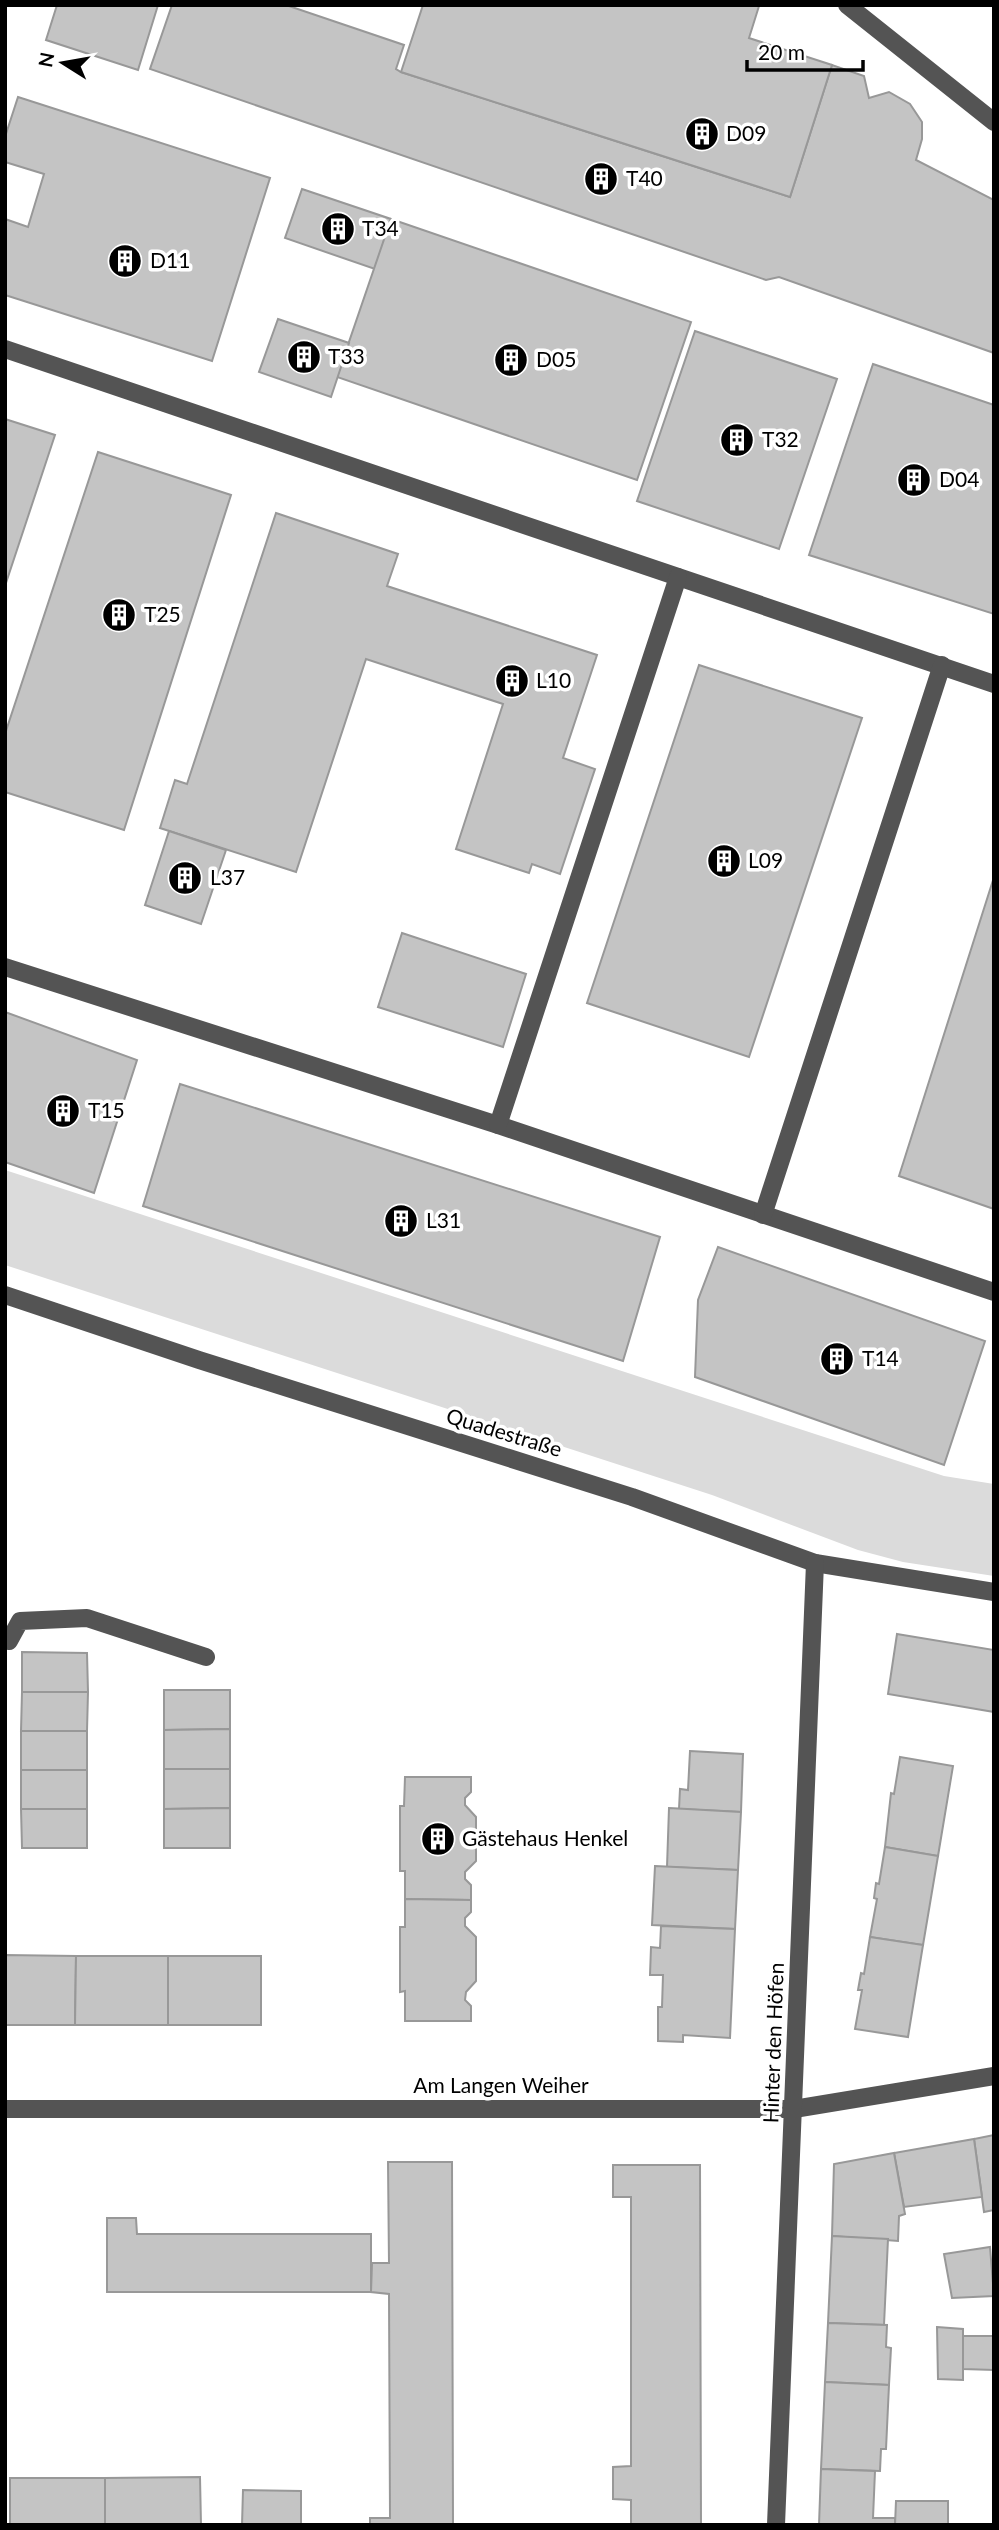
<svg xmlns="http://www.w3.org/2000/svg" width="999" height="2530" font-family="Lato,sans-serif">
<style>
.green{fill:#dbdbdb}
.building{fill:#c4c4c4;stroke:#989898;stroke-width:2}
.lines{fill:none;stroke-linecap:round;stroke-linejoin:round}
.minor{stroke:#545454;stroke-width:18}
.labels{text-anchor:middle;stroke-width:7;stroke-linejoin:round;paint-order:stroke}
.poi-label{font-size:21px;fill:#000;stroke:#fff;text-anchor:start}
.street-label{font-size:21px;fill:#000;stroke:#fff}
</style>
<rect width="100%" height="100%" fill="#fff"/>
<!-- green -->
<path class="green" d="M5,1170L944,1476L994,1484V1576L903,1562L858,1550L712,1495L5,1265Z"/>
<!-- building -->
<g class="building">
<path d="M57,5H158L138,70L46,40Z"/>
<path d="M172,5H286L404,45L396,69L401,72L790,197L832,65L864,76L869,98L889,92L910,104L922,122V139L916,160L994,200V353L779,277L766,280L150,69Z"/>
<path d="M423,5L759,6L749,38L832,65L790,197L401,72Z"/>
<path d="M18,97L270,178L212,361L5,295V219L28,227L44,174L5,162V137Z"/>
<path d="M302,189L391,219L375,269L285,238Z"/>
<path d="M391,219L691,322L637,480L337,377Z"/>
<path d="M278,319L349,343L331,397L259,372Z"/>
<path d="M695,331L837,379L779,549L637,501Z"/>
<path d="M873,364L994,405V614L809,555Z"/>
<path d="M5,419L55,435L5,586Z"/>
<path d="M98,452L231,495L124,830L5,792V734Z"/>
<path d="M276,513L398,554L387,586L597,655L563,758L595,769L560,874L532,864L529,873L456,849L503,704L366,659L296,872L160,828L175,780L187,784Z"/>
<path d="M699,665L862,718L749,1057L587,1003Z"/>
<path d="M169,831L226,850L201,924L145,905Z"/>
<path d="M994,877V1209L899,1176Z"/>
<path d="M402,933L526,974L503,1047L378,1007Z"/>
<path d="M5,1012L137,1060L94,1193L5,1162Z"/>
<path d="M180,1084L660,1237L623,1361L143,1206Z"/>
<path d="M718,1247L985,1341L944,1465L695,1377L698,1300Z"/>
<path d="M897,1634L994,1650V1712L888,1694Z"/>
<path d="M22,1652L87,1653L88,1692H22Z"/>
<path d="M164,1690H230V1729L164,1730Z"/>
<path d="M22,1692H88L87,1731H21Z"/>
<path d="M230,1729V1769H164V1730Z"/>
<rect x="21" y="1731" width="66" height="39"/>
<path d="M690,1751L743,1754L741,1812L679,1809L680,1789L688,1790Z"/>
<path d="M900,1757L953,1766L938,1856L885,1847L891,1793L894,1794Z"/>
<path d="M164,1769H230V1808L164,1809Z"/>
<rect x="21" y="1770" width="66" height="39"/>
<path d="M405,1777H471V1792L465,1798V1805L476,1817V1861L465,1872V1879L471,1885V1900L405,1899V1871H400V1806H404Z"/>
<path d="M230,1808V1848H164V1809Z"/>
<path d="M669,1808L741,1812L738,1870L667,1867Z"/>
<path d="M21,1809H87V1848H22Z"/>
<path d="M885,1847L938,1856L923,1945L870,1937L877,1899L874,1898L876,1883L879,1884Z"/>
<path d="M655,1866L738,1870L735,1929L652,1925Z"/>
<path d="M405,1899L471,1900V1912L465,1918V1926L476,1937V1981L466,1992L465,2000L471,2006V2021H405V1991L400,1992V1927H405Z"/>
<path d="M661,1926L735,1929L730,2038L683,2035V2042L658,2041V2007H662L663,1975H650L651,1947L660,1948Z"/>
<path d="M870,1937L923,1945L908,2037L855,2029L862,1990H858L861,1973L864,1974Z"/>
<path d="M5,1955L76,1956L75,2025H5Z"/>
<path d="M76,1956H168V2025H75Z"/>
<rect x="168" y="1956" width="93" height="69"/>
<path d="M994,2135V2210L984,2212L974,2139Z"/>
<path d="M974,2139L982,2197L904,2207L894,2153Z"/>
<path d="M894,2153L905,2214L899,2216L898,2241L832,2236L834,2164Z"/>
<path d="M388,2162H452L453,2525H370V2518H390L389,2294L371,2292L372,2263H389Z"/>
<path d="M613,2165H700L701,2525H631V2500L613,2499V2467L631,2466V2197H613Z"/>
<path d="M107,2218H136L137,2234H371V2292H107Z"/>
<path d="M832,2236L888,2239L884,2325L828,2323Z"/>
<path d="M990,2247L994,2296L952,2298L944,2254Z"/>
<path d="M828,2323L887,2325L886,2347L891,2348L889,2385L825,2382Z"/>
<path d="M937,2327L963,2329V2380L938,2379Z"/>
<path d="M963,2336H994V2370L963,2369Z"/>
<path d="M825,2382L889,2385L886,2449H881L880,2471L821,2469Z"/>
<path d="M821,2469L875,2471L873,2518H895V2525H819Z"/>
<path d="M200,2477L201,2525H105V2478Z"/>
<rect x="10" y="2478" width="95" height="47"/>
<path d="M243,2490L301,2491V2525H242Z"/>
<path d="M896,2501H948V2525H895Z"/>
</g>
<g class="lines">
<!-- minor -->
<g class="minor">
<path d="M847,5L994,122"/>
<path d="M5,349L994,684"/>
<path d="M5,967L498,1125L994,1292"/>
<path d="M498,1125L678,577"/>
<path d="M763,1215L942,665"/>
<path d="M5,1295L199,1360L632,1497L815,1563L994,1592"/>
<path d="M5,1640L9,1641L20,1621L87,1618L206,1657"/>
<path d="M5,2109H794L994,2076"/>
<path d="M776,2525L815,1563"/>
</g>
</g>
<!-- icons -->
<defs>
<g id="building-disc" transform="scale(1.75)"><circle r="9.5" fill="#000" stroke="#fff"/><path d="M-4-6H4V6H1V3H-1V6H-4ZM-2.5-4.3h1.7v1.8h-1.7ZM.8-4.3h1.7v1.8H.8ZM-2.5-1h1.7V.8h-1.7ZM.8-1h1.7V.8H.8Z" fill="#fff"/></g>
</defs>
<g fill-rule="evenodd">
<use href="#building-disc" x="702" y="134"/>
<use href="#building-disc" x="601" y="179"/>
<use href="#building-disc" x="338" y="229"/>
<use href="#building-disc" x="125" y="261"/>
<use href="#building-disc" x="304" y="357"/>
<use href="#building-disc" x="511" y="360"/>
<use href="#building-disc" x="737" y="440"/>
<use href="#building-disc" x="914" y="480"/>
<use href="#building-disc" x="119" y="615"/>
<use href="#building-disc" x="512" y="681"/>
<use href="#building-disc" x="724" y="861"/>
<use href="#building-disc" x="185" y="878"/>
<use href="#building-disc" x="63" y="1111"/>
<use href="#building-disc" x="401" y="1221"/>
<use href="#building-disc" x="837" y="1359"/>
<use href="#building-disc" x="438" y="1839"/>
</g>
<g class="labels">
<!-- poi labels -->
<g class="poi-label">
<text x="726" y="141">D09</text>
<text x="626" y="186">T40</text>
<text x="362" y="236">T34</text>
<text x="150" y="268">D11</text>
<text x="328" y="364">T33</text>
<text x="536" y="367">D05</text>
<text x="762" y="447">T32</text>
<text x="939" y="487">D04</text>
<text x="144" y="622">T25</text>
<text x="536" y="688">L10</text>
<text x="748" y="868">L09</text>
<text x="210" y="885">L37</text>
<text x="88" y="1118">T15</text>
<text x="426" y="1228">L31</text>
<text x="862" y="1366">T14</text>
<text x="462" y="1846">Gästehaus Henkel</text>
</g>
<!-- street labels -->
<g class="street-label">
<text transform="translate(504 1433) rotate(17)" y="7">Quadestraße</text>
<text transform="translate(774 2043) rotate(-88)" y="7">Hinter den Höfen</text>
<text x="501" y="2093">Am Langen Weiher</text>
</g>
</g>
<!-- border -->
<rect width="999" height="2530" fill="none" stroke="#000000" stroke-width="14"/>
<!-- north arrow -->
<g transform="translate(63 63) rotate(281)" stroke="#ffffff" stroke-width="5" paint-order="stroke">
<path d="M0-5L12 26L0 18L-12 26Z" fill="#000000"/>
<text y="-10" font-size="19" font-weight="bold" text-anchor="middle" fill="#000000">N</text>
</g>
<!-- scale -->
<path d="M747 60v10h116v-10" fill="none" stroke="#000000" stroke-width="3.5"/>
<text x="758" y="60" font-size="21" fill="#000000" stroke="#ffffff" stroke-width="5" paint-order="stroke">20 m</text>
</svg>
